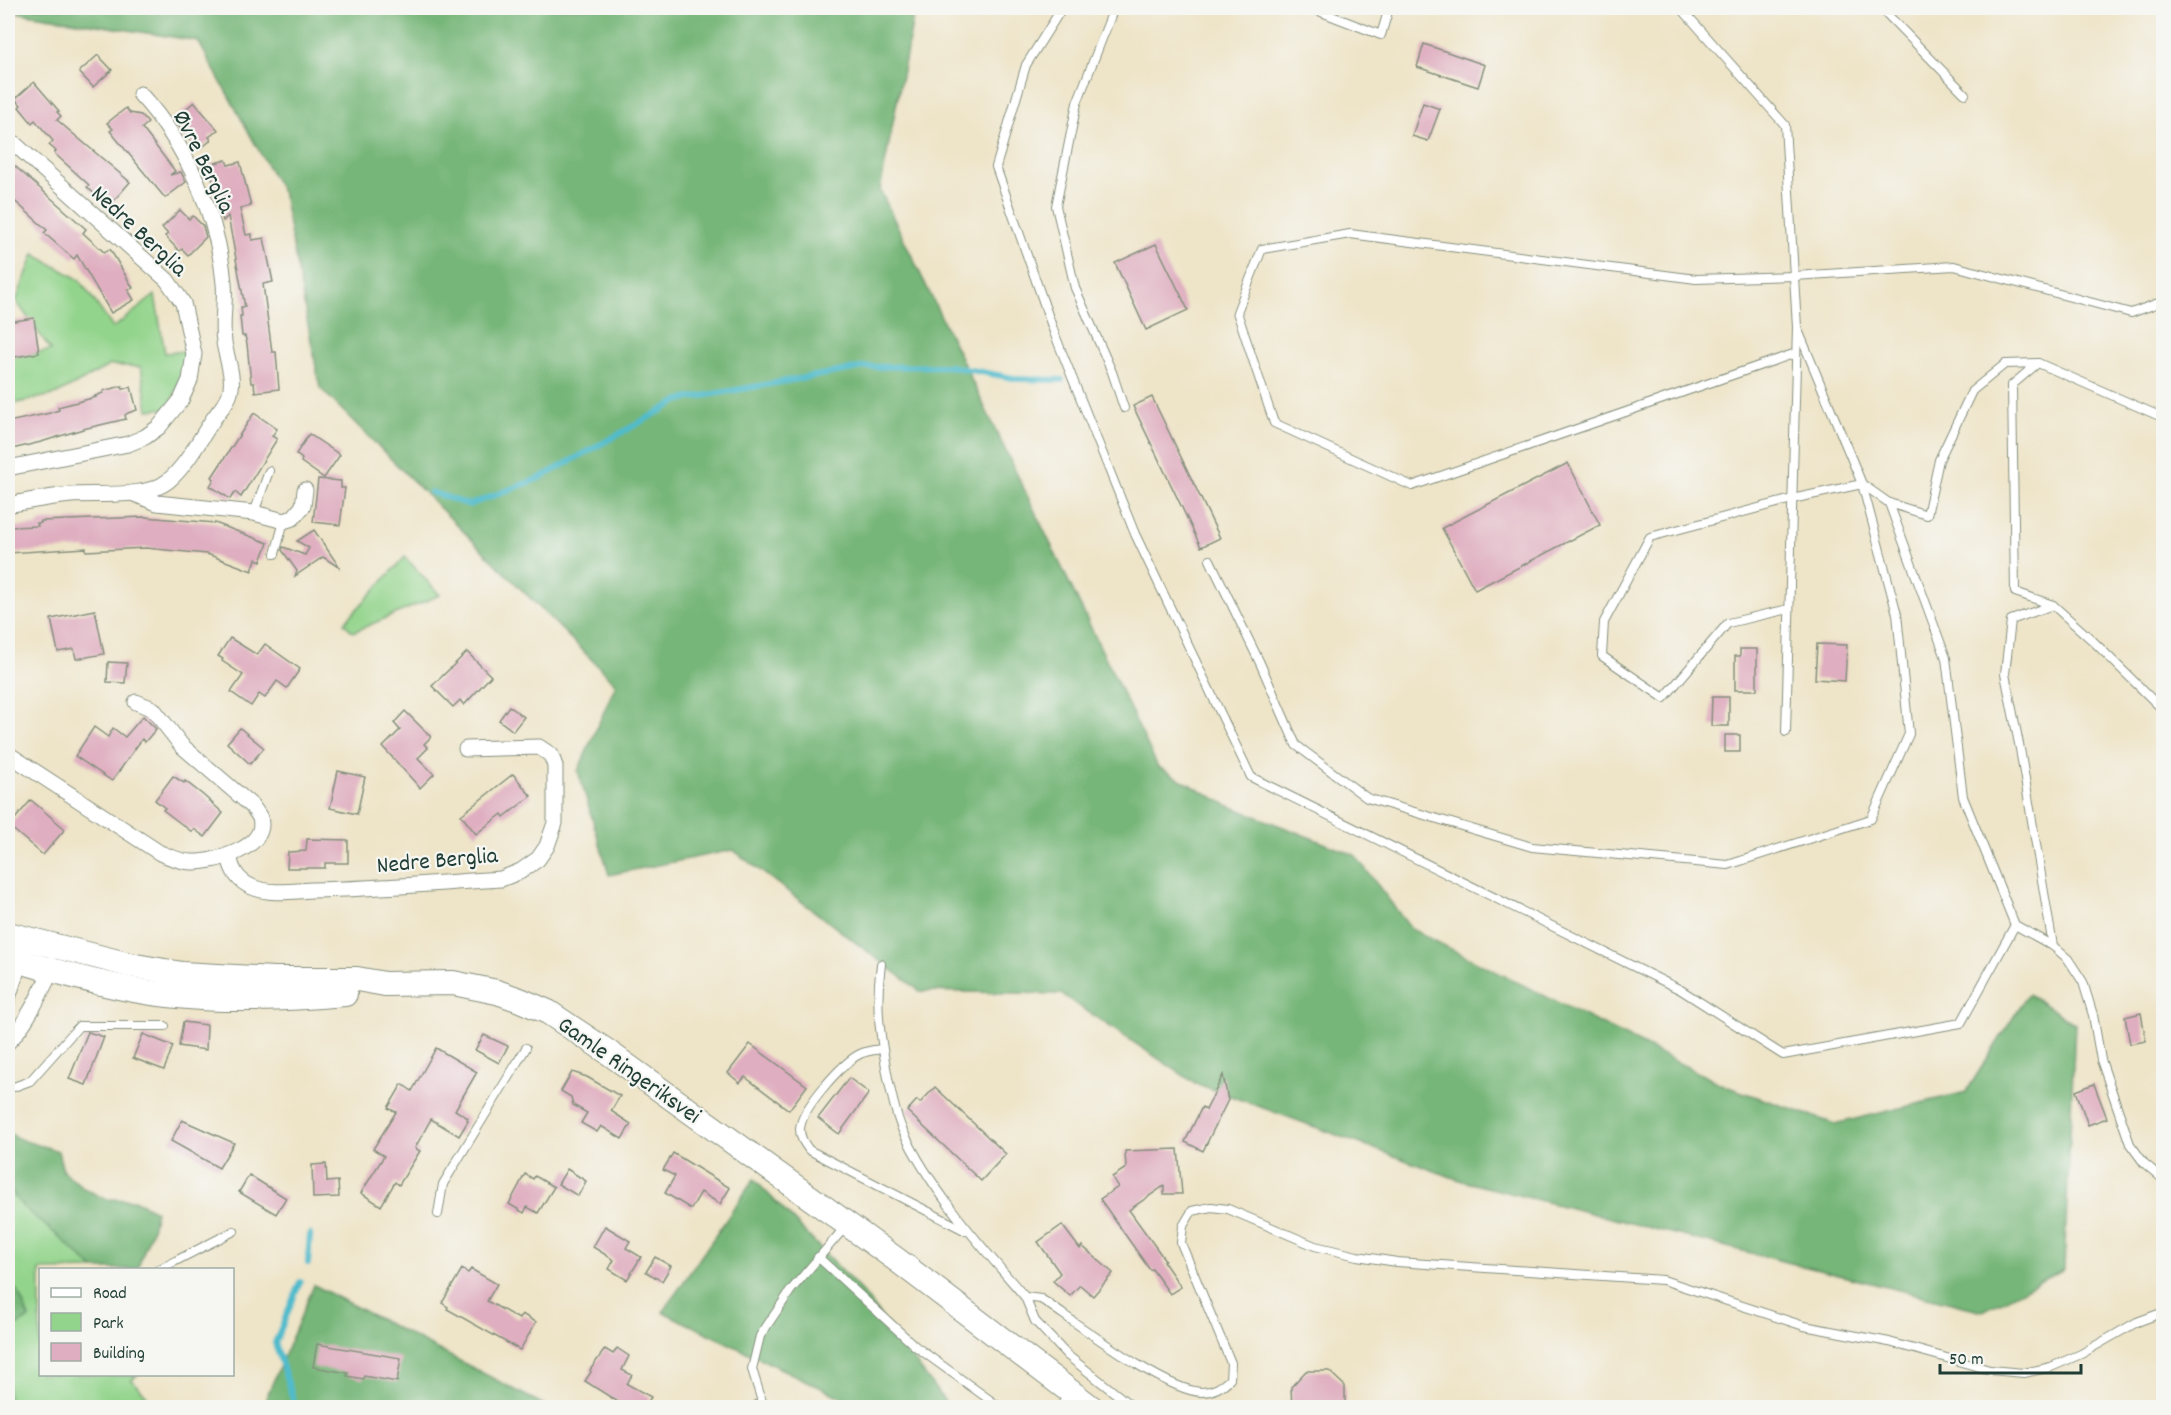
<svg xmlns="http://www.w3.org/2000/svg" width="2171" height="1415" font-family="Dekko,sans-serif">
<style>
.green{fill:#93d48c;stroke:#598860;stroke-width:1.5}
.forest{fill:#76b678;stroke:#4a7a56;stroke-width:1.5}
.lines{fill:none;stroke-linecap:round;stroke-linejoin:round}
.stream{stroke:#50bbcc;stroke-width:6}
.building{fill:#dfaec0}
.service-casing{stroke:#86907e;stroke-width:10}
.minor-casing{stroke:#86907e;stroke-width:17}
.primary-casing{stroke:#86907e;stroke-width:26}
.service{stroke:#fff;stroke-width:8}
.minor{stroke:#fff;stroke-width:15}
.primary{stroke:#fff;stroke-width:24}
.labels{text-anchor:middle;stroke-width:4.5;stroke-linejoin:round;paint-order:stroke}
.street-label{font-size:24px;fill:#1f3d34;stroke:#f6f6f2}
</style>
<rect width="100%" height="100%" fill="#f6f6f2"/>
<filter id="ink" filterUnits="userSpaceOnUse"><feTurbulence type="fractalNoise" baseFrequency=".0167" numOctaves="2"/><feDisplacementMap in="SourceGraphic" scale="12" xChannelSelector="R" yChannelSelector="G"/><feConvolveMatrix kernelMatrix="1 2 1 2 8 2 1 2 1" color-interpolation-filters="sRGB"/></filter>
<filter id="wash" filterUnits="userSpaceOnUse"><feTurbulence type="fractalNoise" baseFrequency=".008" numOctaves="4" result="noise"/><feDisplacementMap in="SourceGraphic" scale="24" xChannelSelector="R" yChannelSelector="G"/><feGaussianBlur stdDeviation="1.35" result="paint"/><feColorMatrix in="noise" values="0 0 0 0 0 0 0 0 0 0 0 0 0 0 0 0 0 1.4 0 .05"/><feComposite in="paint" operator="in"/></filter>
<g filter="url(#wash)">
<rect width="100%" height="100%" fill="#eee4c8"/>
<!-- green -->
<g class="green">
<path d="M34,254L80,280L113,328L155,295L165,353L185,351L182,376L169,408L148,410L141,367L110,365L57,394L8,405V358L51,350L16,301Z"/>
<path d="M405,557L440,595L353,632L344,623Z"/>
<path d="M8,1187L22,1206L57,1235L94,1269L40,1270V1374L137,1375L132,1380L157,1407H8V1331L29,1318L18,1292L8,1283Z"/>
</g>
<!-- forest -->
<g class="forest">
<path d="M8,8H915L880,190L1158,767L1227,805L1355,855L1411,929L1725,1086L1835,1124L1966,1092L2028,994L2075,1024L2064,1269L1983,1311L1462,1181L1195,1083L1061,994L920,991L733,850L609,875L578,771L616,684L320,388L283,194L198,41L8,11Z"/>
<path d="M8,1132C20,1142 42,1145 58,1151L63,1171L85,1189L105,1199L134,1200L156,1211L152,1230L137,1269H94L57,1235L22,1206L8,1187Z"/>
<path d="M754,1179L864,1294L949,1407H861L663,1312Z"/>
<path d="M8,1283L18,1291L29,1318L8,1331Z"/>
<path d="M314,1285L548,1407L262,1408Z"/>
</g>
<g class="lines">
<!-- stream -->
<g class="stream">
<path d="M431,492L469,505L540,478L680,400L865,367L949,366L1019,379L1062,380"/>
<path d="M308,1263L310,1234"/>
<path d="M296,1408L275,1343L300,1282"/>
</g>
</g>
<g id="blocks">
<!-- building -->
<g class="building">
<path d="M1424,44L1485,65L1478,87L1417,67Z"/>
<path d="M98,55L112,70L93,87L79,72Z"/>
<path d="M34,82L59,111L57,112L61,116L57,120L130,182L111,204L105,198L102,201L87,187L89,185L54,153L56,151L49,145L53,141L35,120L32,123L19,107L21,105L15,99Z"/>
<path d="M194,102L218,130L209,137L211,140L199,150L173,120Z"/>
<path d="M1423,103L1440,109L1428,141L1412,136Z"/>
<path d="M126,108L130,113L141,115L148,123L142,128L175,171L170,175L181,172L186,182L165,198L110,131L113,129L107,123Z"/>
<path d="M8,160L86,229L83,233L104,252L110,249L133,288L128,290L134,300L111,313L77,255L74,259L44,233L47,230L8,195Z"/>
<path d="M226,160L228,165L240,162L251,206L240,209L246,235L252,234V240L264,238L273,282L263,284L272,352H276L279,389L255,392L254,383H251L247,344L245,336H242L240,316H242L241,307H245L228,216L223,221L209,166L202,171L201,167Z"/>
<path d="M180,210L189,219L193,216L203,226L206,237L188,255L182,249L179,251L165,236L168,234L162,228Z"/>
<path d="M1156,244L1188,310L1146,330L1115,263Z"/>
<path d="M34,318L39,353L8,358V322Z"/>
<path d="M122,386L123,389L131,387L137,410L128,413L125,415L126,419L83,429L41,442L8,450V422L50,413L59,410L58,407L96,397L95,396L103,393V391Z"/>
<path d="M1152,397L1220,538L1201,547L1133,406Z"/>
<path d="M254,413L277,429L272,436L277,439L241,497L235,492L230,499L210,486L214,479L212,477Z"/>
<path d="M309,434L340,455L324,478L301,462L302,459L296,454Z"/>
<path d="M1568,463L1600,525L1475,590L1442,528Z"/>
<path d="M318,479L341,481V488H345L340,525L313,522Z"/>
<path d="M145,517L215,523L268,543L261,561L256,559L252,571L207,554L146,548L86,551V548L8,553V527L38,526L37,523H41V521Z"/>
<path d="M314,530L340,568L323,557L295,576L297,571L282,550L283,547L305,555L309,548L297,541Z"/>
<path d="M95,610L104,654L76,659L74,649L58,652L51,619Z"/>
<path d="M230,638L257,655L265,644L300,669L287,688L277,681L265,698L259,694L251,706L231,692L243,675L222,661L223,659L218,656Z"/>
<path d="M1817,644L1847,645L1845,681L1815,679Z"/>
<path d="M1740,649H1757V690H1735V656H1740Z"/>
<path d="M467,652L491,676L464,705L460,700L453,707L432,686Z"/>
<path d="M108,662L127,663L125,683L107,682Z"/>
<path d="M1712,697H1729V726H1711Z"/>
<path d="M509,706L524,717L513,731L499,720Z"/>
<path d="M405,711L431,737L424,744L428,748L418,758L434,774L420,788L383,747L400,730L394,723Z"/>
<path d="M143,716L156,729L145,742L142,739L112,781L75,756L94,727L108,737L113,728L125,737Z"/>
<path d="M240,728L264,748L250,764L227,743Z"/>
<rect x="1725" y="735" width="15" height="17"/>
<path d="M338,771L365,777L357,814L330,808Z"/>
<path d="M513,774L531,796L504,817L502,814L476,834L461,815Z"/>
<path d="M173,776L184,783L185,781L203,795L223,813L205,837L194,829L192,832L163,810L165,808L155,800Z"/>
<path d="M31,800L65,829L43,855L9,826Z"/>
<path d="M307,839L348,840V863H325V868H287L288,852L306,851Z"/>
<path d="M2141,1013L2146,1041L2130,1044L2125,1017Z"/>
<path d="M183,1022L207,1025L206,1050L179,1046Z"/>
<path d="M88,1032L104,1037L86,1085L69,1079Z"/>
<path d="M143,1034L173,1046L164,1070L133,1058Z"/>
<path d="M484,1035L508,1046L499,1063L475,1050Z"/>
<path d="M750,1044L807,1086L789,1110L745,1077L740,1083L728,1073Z"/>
<path d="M436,1048L477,1072L455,1110L468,1118L467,1120L468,1121L459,1136L431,1119L415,1148L420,1151L399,1185L395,1182L381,1206L361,1193L384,1156L373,1149L396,1112L388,1108L402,1084L412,1091Z"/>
<path d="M572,1072L587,1077L620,1096L611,1111L631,1124L622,1139L601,1126L597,1132L581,1123L587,1113L573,1105L571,1097L561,1091Z"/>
<path d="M1223,1075L1228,1100L1203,1151L1185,1142L1202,1107L1206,1110Z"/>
<path d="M849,1078L869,1093L839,1134L818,1118Z"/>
<path d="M2094,1084L2107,1118L2088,1125L2076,1091Z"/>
<path d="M935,1087L1006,1154L981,1181L907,1111L917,1100L920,1103Z"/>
<path d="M182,1120L234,1143L219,1168L171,1141Z"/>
<path d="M1178,1149L1182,1194H1164V1186L1129,1210L1165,1260L1163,1261L1181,1287L1170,1294L1152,1269L1150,1270L1100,1199L1118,1187L1112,1177L1126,1168L1125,1151Z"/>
<path d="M673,1153L730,1188L720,1204L701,1192L691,1209L665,1193L675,1176L663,1170Z"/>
<path d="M326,1164L327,1182L338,1181L339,1197L313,1198L312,1165Z"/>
<path d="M567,1169L586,1181L578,1196L558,1184Z"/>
<path d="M525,1174L533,1179L535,1176L554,1187L538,1213L527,1207L524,1213L509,1204Z"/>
<path d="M249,1175L286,1198L276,1214L239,1192Z"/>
<path d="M1062,1225L1080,1249L1082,1246L1113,1273L1093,1296L1080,1285L1070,1296L1053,1281L1060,1273L1038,1242Z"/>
<path d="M605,1226L630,1241L626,1248L641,1257L627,1280L609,1269L614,1260L593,1247Z"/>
<path d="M655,1257L671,1266L662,1281L646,1272Z"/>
<path d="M462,1269L468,1273L471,1269L497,1284L487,1301L519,1319L522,1314L536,1322L520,1350L447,1309L448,1307L442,1303Z"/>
<path d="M317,1344L401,1358L397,1382L364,1376L363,1379L347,1376L348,1373L313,1367Z"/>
<path d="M617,1348L629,1356L622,1370L632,1375L627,1384L651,1397L645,1407H626L585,1381L591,1372L590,1370L605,1349L613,1354Z"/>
<path d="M1306,1371H1329L1345,1386V1407H1292L1291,1387Z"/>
</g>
</g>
</g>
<g filter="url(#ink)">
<use href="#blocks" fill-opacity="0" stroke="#86907e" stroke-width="1.5"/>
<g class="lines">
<!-- service casing -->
<g class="service-casing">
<g id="service">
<path d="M1062,8L1026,65L996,167L1055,335L1135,534L1251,777L1681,990L1783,1055L1961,1023L2015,925"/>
<path d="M1114,8L1077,103L1056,206L1075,288L1112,372L1124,408"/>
<path d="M1311,8L1381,35L1389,8"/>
<path d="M1681,8L1785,125L1797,327L1786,732"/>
<path d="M1881,8L1965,94"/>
<path d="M1798,330L1862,484L1889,503L1927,515L1939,460L1972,391L2005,364L2038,363"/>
<path d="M1796,353L1412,486L1274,423L1237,312L1262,249L1350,234L1696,279L1794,276L1954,266L2131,313L2164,301"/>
<path d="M1889,503L1946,658L1963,797L2015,925L2053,946L2068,959L2083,982L2093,1015L2101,1060L2130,1144L2144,1163L2164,1180"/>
<path d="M254,513L269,471"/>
<path d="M275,554L284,521"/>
<path d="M1210,560L1260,663L1296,745L1367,798L1532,847L1728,865L1871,819L1909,734L1897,614L1862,484L1792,499L1650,537L1604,622L1602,656L1664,698L1728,623L1789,609"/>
<path d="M2053,605L2015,592L2012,385L2038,363L2164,418"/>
<path d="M2053,946L2020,749L2005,674L2011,620L2053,605L2093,641L2164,711"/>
<path d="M881,964C875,1008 880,1034 888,1078C892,1096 895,1114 903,1131C931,1191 982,1247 1025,1297"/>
<path d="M882,1049C875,1050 866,1051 860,1054C842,1063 801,1109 800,1129C800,1138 804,1143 809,1150L966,1231"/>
<path d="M8,1089L30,1081L79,1026H165"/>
<path d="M438,1214L443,1184L526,1048"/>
<path d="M818,1257L915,1346L1001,1408"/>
<path d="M158,1270L234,1231"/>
<path d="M753,1408L761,1402"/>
<path d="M764,1408L752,1369L760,1336L791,1290L846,1226"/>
<path d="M1059,1408L1069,1395"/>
<path d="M1134,1408L1067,1355L1035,1321L1025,1297L1041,1299C1074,1321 1166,1392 1202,1392C1214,1392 1222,1387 1230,1379L1231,1363L1181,1243L1183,1226L1192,1211L1211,1207L1228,1209L1315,1246L1357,1256L1397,1262L1663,1280L1804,1326L1889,1342L1990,1370L2024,1373L2051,1367L2081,1354L2137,1322L2164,1312"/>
</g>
</g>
<!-- minor casing -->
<g class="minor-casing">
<g id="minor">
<path d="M8,138L167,280L183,303L194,354L190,380L181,400L159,427L145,437L128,444L8,468"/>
<path d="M132,493L157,503L254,513L284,521L293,518L303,506L305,490"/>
<path d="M8,505C28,501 50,497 71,495C98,493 146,499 168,481C187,465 200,439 214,418C219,411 226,403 229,396C236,379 226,358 224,342C221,322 226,302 224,283C218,215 186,144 140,94"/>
<path d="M8,754L160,853C170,857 181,862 192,862C213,863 269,848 260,818C258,814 254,809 252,806L182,746L153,709L136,702"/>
<path d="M229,856C232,871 238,881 252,887C271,895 293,891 312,890C375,889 438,883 501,879L521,871L538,859L547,846L555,823V766L551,755L539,747L466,749"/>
<path d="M8,998L20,961L25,957"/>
<path d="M8,1042C27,1023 40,994 52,969L50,964"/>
</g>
</g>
<!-- primary casing -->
<g class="primary-casing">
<g id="primary">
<path d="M8,934L130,965L182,974L274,979H357L385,984L453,983L497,992L520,1000L548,1012L605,1050L897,1260L1092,1408"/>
<path d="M8,958C60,972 113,989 168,995C227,1002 286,999 345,994"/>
</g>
</g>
<!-- service -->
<use href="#service" class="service"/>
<!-- minor -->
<use href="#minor" class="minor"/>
<!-- primary -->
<use href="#primary" class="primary"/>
</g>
</g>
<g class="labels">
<!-- street labels -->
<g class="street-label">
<text transform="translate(205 161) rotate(64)" y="8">Øvre Berglia</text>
<text transform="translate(140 230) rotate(43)" y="8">Nedre Berglia</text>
<text transform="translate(437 859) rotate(-5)" y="8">Nedre Berglia</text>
<text transform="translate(630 1069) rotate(35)" y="8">Gamle Ringeriksvei</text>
</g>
</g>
<!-- margin -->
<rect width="2171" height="1415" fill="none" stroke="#f6f6f2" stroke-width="30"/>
<!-- legend -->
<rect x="39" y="1268" width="195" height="108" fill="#f6f6f2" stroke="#a0aca6" stroke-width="1.5"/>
<rect x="51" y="1288" width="30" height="9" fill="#ffffff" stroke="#a0aca6" stroke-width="1.5"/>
<text x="93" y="1298" font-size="18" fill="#1f3d34">Road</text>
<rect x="51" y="1313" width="30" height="18" fill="#93d48c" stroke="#a0aca6" stroke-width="1.5"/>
<text x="93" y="1328" font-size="18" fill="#1f3d34">Park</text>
<rect x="51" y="1343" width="30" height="18" fill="#dfaec0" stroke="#a0aca6" stroke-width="1.5"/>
<text x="93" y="1358" font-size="18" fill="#1f3d34">Building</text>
<!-- scale -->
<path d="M1940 1364v9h141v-9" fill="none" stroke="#1f3d34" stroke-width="3"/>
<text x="1949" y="1364" font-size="18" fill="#1f3d34" stroke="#f6f6f2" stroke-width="4.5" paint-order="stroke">50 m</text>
</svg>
